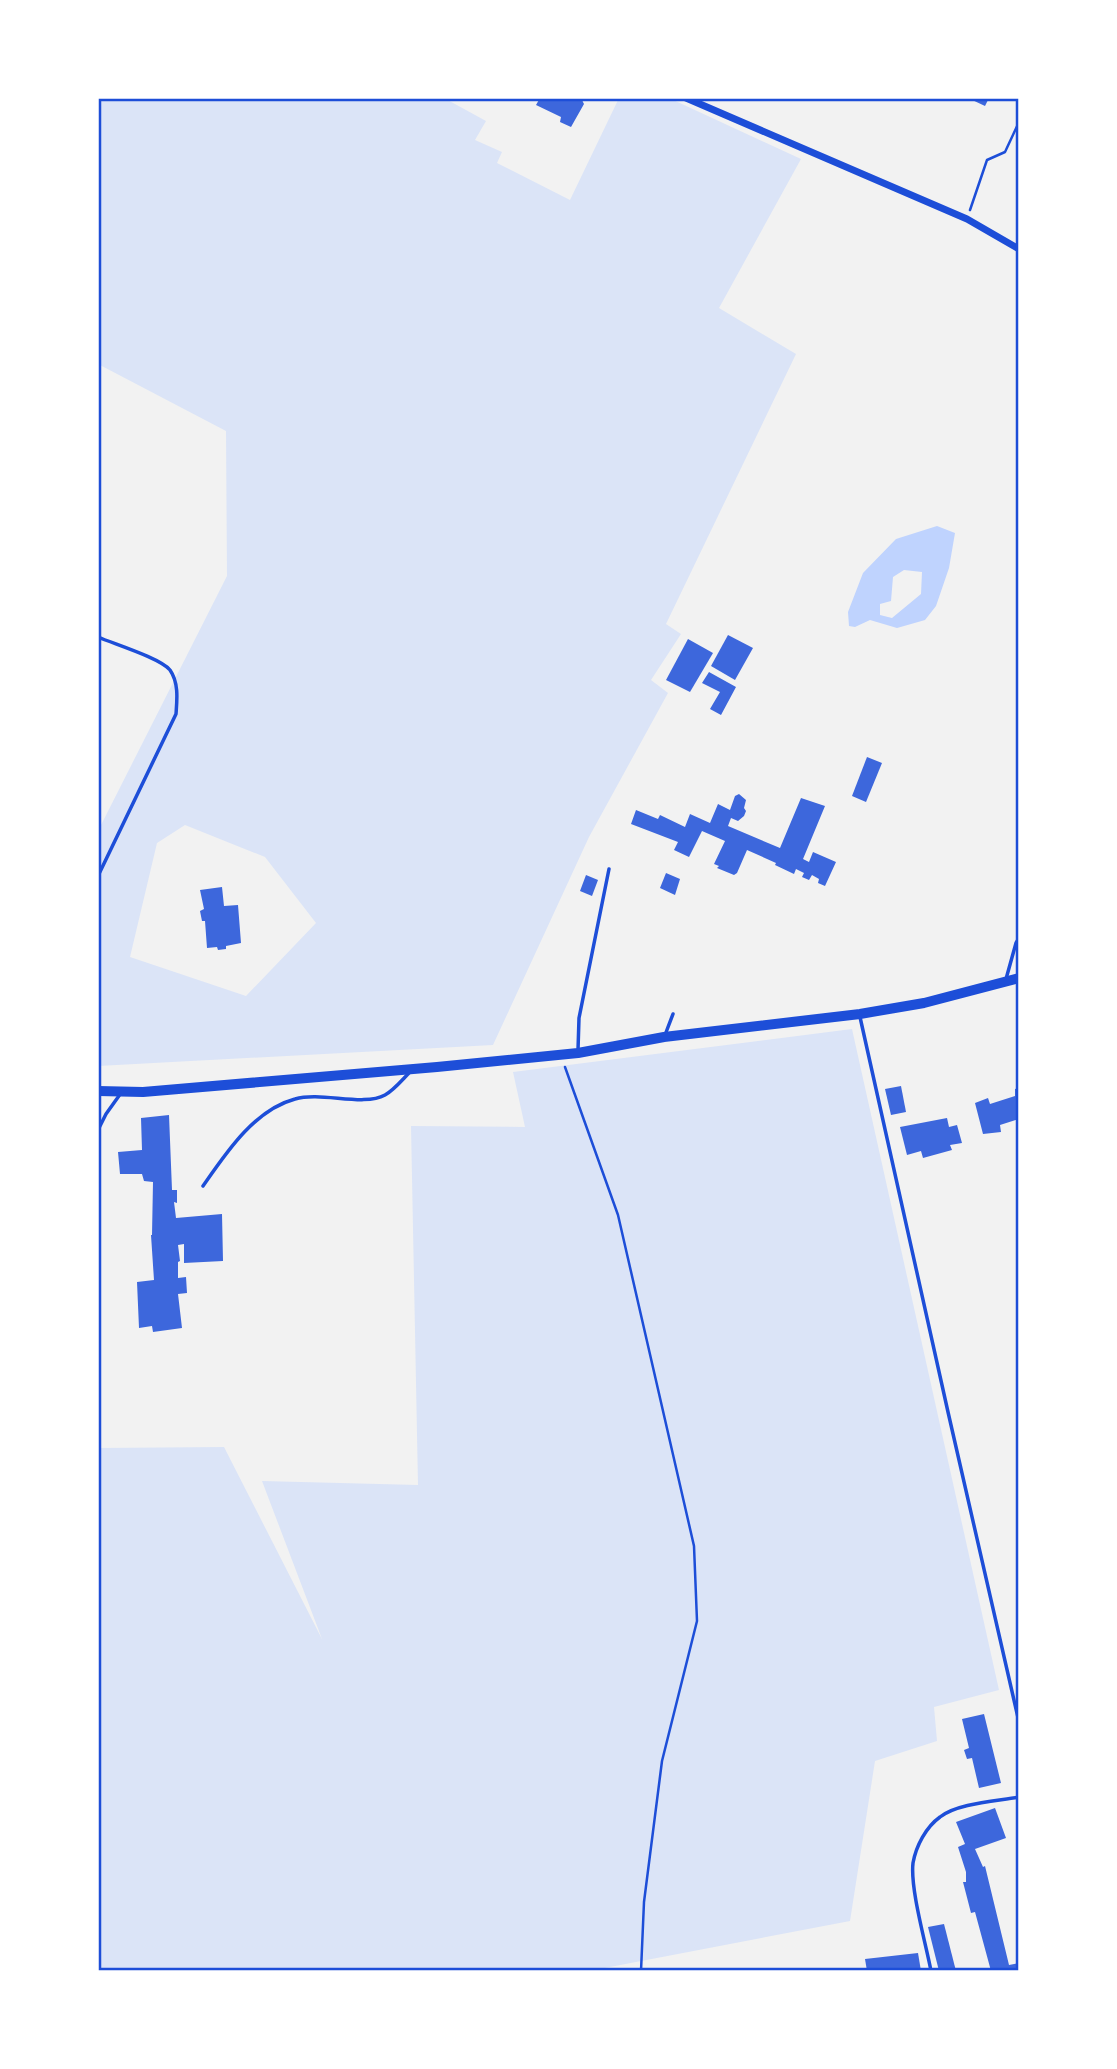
<svg xmlns="http://www.w3.org/2000/svg" width="1117" height="2069" font-family="'Roboto Condensed',sans-serif">
<style>
.green{fill:#dbe4f7;fill-rule:evenodd}
.water{fill:#bfd3fe;fill-rule:evenodd}
.building{fill:#3d67dc}
.lines{fill:none;stroke-linecap:round;stroke-linejoin:round}
.path{stroke:#1d4ed8;stroke-width:2.5}
.service{stroke:#1d4ed8;stroke-width:3.5}
.minor{stroke:#1d4ed8;stroke-width:7}
.secondary{stroke:#1d4ed8;stroke-width:10}
.neatline{fill:none;stroke:#1d4ed8;stroke-width:2.5}
</style>
<rect width="100%" height="100%" fill="#f2f2f2"/>
<!-- green -->
<g class="green">
<path d="M98,98H444L486,121L475,140L502,152L497,163L570,200L619,98H669L801,159L719,308L796,354L666,624L681,634L651,680L668,693L589,837L493,1045L98,1066V831L227,576L226,431L98,364ZM185,825L265,857L316,923L246,996L130,957L157,843Z"/>
<path d="M852,1029L999,1690L934,1707L937,1741L875,1761L850,1921L589,1971H98V1448L224,1447L322,1639L262,1481L418,1485L411,1126L525,1127L513,1072Z"/>
</g>
<!-- water -->
<path class="water" d="M937,526L955,533L949,568L936,606L925,620L897,628L870,620L855,627L849,626L848,612L863,573L896,539ZM904,570L922,572L921,594L892,618L880,615V604L891,601L893,577Z"/>
<!-- building -->
<g class="building">
<path d="M540,98H581L584,104L571,127L560,122L561,117L536,105Z"/>
<path d="M968,98H989L985,106Z"/>
<path d="M728,635L753,648L735,680L711,666Z"/>
<path d="M688,639L713,653L690,692L666,680Z"/>
<path d="M709,672L736,687L721,715L710,709L720,692L702,683Z"/>
<path d="M867,757L882,763L866,802L852,796Z"/>
<path d="M739,794L746,800L744,808L746,811L744,816L738,821L731,818L728,826L780,848L801,798L825,806L803,859L809,862L813,852L836,862L825,886L818,883L819,879L812,875L809,880L802,877L804,873L796,869L794,874L775,865L776,863L747,850L737,873L734,875L717,868L719,866L714,864L725,841L702,831L689,857L674,850L678,842L631,824L636,810L658,819L660,815L685,827L690,814L710,823L718,804L730,810L735,796Z"/>
<path d="M666,873L680,879L675,895L660,888Z"/>
<path d="M586,875L598,880L592,896L580,891Z"/>
<path d="M222,887L224,906L238,905L241,943L226,946V949L218,950L217,947L207,948L205,921H202L200,911L204,909L200,890Z"/>
<path d="M901,1086L906,1112L891,1115L885,1089Z"/>
<path d="M1019,1088V1119L1000,1125L1001,1132L983,1134L975,1103L988,1098L990,1104L1015,1096V1089Z"/>
<path d="M169,1115L172,1190H177V1203L174,1202L176,1218L222,1214L223,1261L184,1263V1244L178,1245L180,1261L178,1262V1278L186,1277L187,1293L178,1294L182,1328L153,1332L152,1326L139,1328L137,1282L154,1280L151,1235H152L153,1182L144,1181L142,1174H120L118,1152L142,1150L141,1118Z"/>
<path d="M947,1118L949,1127L957,1125L962,1143L950,1145L952,1150L923,1158L921,1151L907,1155L900,1127Z"/>
<path d="M984,1714L1001,1783L979,1788L972,1758L967,1759L964,1750L969,1748L962,1719Z"/>
<path d="M995,1808L1006,1838L975,1849L983,1867L985,1866L1009,1965L1019,1963V1971H991L975,1912L971,1913L963,1882H966V1872L958,1847L965,1844L956,1822Z"/>
<path d="M944,1924L956,1971H939L928,1927Z"/>
<path d="M918,1953L921,1971H867L865,1959Z"/>
</g>
<g class="lines">
<!-- path -->
<g class="path">
<path d="M970,210L987,160L1005,152L1019,122"/>
<path d="M565,1067L618,1215L694,1546L697,1621L662,1761L644,1902L641,1971"/>
</g>
<!-- service -->
<g class="service">
<path d="M98,637C114,644 160,658 170,670C179,683 177,700 176,714L98,876"/>
<path d="M1006,979L1016,943L1019,938"/>
<path d="M860,1017L948,1412L1019,1722"/>
<path d="M665,1035L673,1014"/>
<path d="M578,1050L579,1018L609,869"/>
<path d="M98,1130L106,1114L121,1093"/>
<path d="M203,1186C226,1153 254,1110 295,1099C321,1091 363,1107 385,1095C394,1090 402,1080 409,1073"/>
<path d="M931,1971C926,1944 910,1889 913,1863C916,1846 926,1827 940,1817C957,1803 998,1801 1019,1797"/>
</g>
<!-- minor -->
<path class="minor" d="M686,98L967,219L1019,249"/>
<!-- secondary -->
<path class="secondary" d="M98,1091L143,1092L437,1067L578,1053L664,1037L860,1014L924,1003L1019,978"/>
</g>
<!-- border -->
<rect width="1117" height="2069" fill="none" stroke="#ffffff" stroke-width="200"/>
<rect x="100" y="100" width="917" height="1869" class="neatline"/>
</svg>
